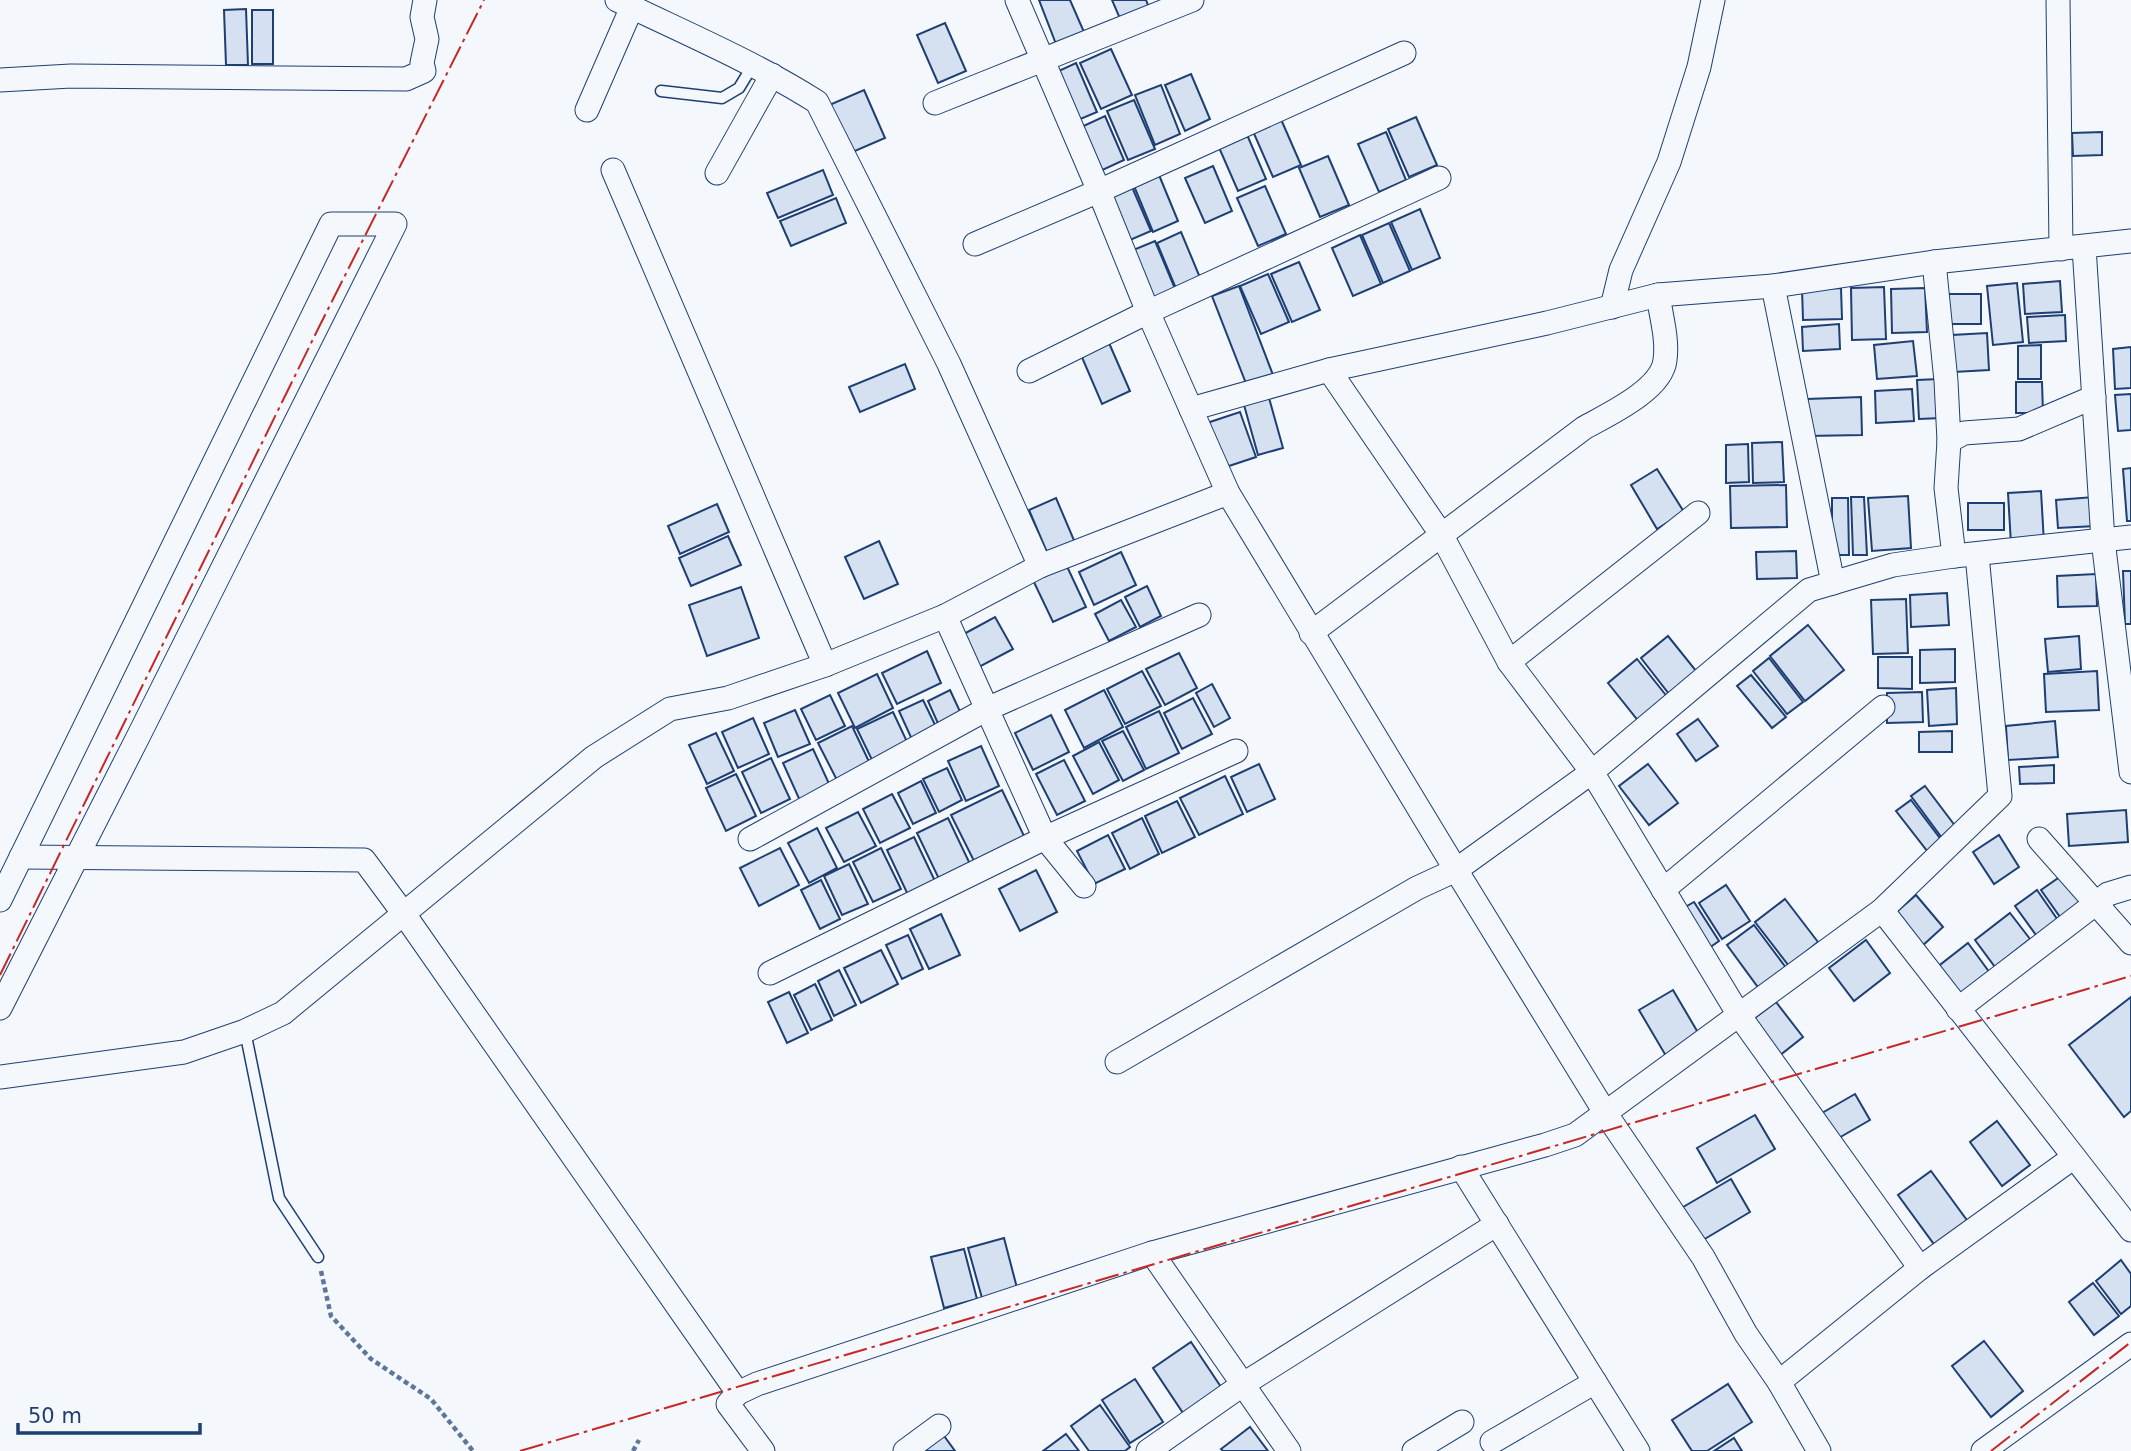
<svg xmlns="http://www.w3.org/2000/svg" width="2131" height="1451" font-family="'DejaVu Sans',sans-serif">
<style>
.building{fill:#d5e0f0;stroke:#1d3f73;stroke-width:2}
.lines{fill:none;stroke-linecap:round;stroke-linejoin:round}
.lane-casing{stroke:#1d3f73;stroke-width:13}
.street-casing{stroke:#1d3f73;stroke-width:25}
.path{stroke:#5e769c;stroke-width:4.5;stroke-dasharray:5 3.5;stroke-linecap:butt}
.lane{stroke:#f4f7fb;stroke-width:10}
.street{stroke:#f4f7fb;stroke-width:23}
.power{stroke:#c62828;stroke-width:2;stroke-dasharray:24 5 3.5 5;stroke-linecap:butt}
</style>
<rect width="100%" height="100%" fill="#f4f7fb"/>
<!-- building -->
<g class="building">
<path d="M1039,0H1070L1084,32L1056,44Z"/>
<path d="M1112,0H1146L1149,8L1121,21Z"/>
<path d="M246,9L248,65H226L224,10Z"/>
<rect x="252" y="10" width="21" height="54"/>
<path d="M945,23L966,71L938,83L917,35Z"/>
<path d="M1111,49L1132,95L1101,109L1080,63Z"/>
<path d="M1076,63L1097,112L1071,123L1050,75Z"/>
<path d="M1191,74L1210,119L1185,131L1165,85Z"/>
<path d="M1161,85L1180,134L1155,145L1135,95Z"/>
<path d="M864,90L885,138L848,154L827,106Z"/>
<path d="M1134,100L1155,149L1128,160L1107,111Z"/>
<path d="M1105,116L1124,160L1096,173L1077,129Z"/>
<path d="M1280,117L1301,165L1273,177L1252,129Z"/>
<path d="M1416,117L1437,165L1409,177L1388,129Z"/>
<path d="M1245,130L1266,179L1238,191L1217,143Z"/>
<path d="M1386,132L1406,180L1379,192L1358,144Z"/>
<path d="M2102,132V155L2073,156L2072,133Z"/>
<path d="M1328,156L1349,205L1320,217L1299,168Z"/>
<path d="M1213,166L1232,211L1205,223L1185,178Z"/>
<path d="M823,170L833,195L778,218L767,193Z"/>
<path d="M1159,175L1178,221L1153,232L1134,186Z"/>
<path d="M1265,186L1286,234L1258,246L1237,198Z"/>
<path d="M1132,187L1151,231L1123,243L1105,199Z"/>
<path d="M836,198L846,223L791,246L780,221Z"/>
<path d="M1420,209L1440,258L1412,270L1391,222Z"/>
<path d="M1389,223L1410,271L1383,283L1362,235Z"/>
<path d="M1181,232L1201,280L1177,291L1157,243Z"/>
<path d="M1360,235L1381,284L1353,296L1332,248Z"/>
<path d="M1155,241L1176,291L1148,303L1126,253Z"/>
<path d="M1299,262L1320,310L1292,322L1271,274Z"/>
<path d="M1268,274L1289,322L1261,334L1240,286Z"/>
<path d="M2060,281L2062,312L2025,314L2023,284Z"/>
<path d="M2017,283L2023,342L1993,345L1987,286Z"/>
<path d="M1239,286L1273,375L1247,386L1212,296Z"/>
<path d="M1884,287L1886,339L1852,340L1851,288Z"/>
<path d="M1841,288L1842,319L1803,320L1802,289Z"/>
<path d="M1925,288L1927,332L1892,333L1891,289Z"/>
<path d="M1943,294H1981V324H1944Z"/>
<path d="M2065,315L2066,341L2029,343L2027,317Z"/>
<path d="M1839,324L1840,349L1803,351L1802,327Z"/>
<path d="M1987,333L1989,370L1954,372L1952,335Z"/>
<path d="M1913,341L1917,376L1877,379L1874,345Z"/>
<path d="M1109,343L1130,391L1102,404L1081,355Z"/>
<path d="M2041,345V379H2018V346Z"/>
<path d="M2131,347V388L2115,389L2113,349Z"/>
<path d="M905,364L915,389L860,412L849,387Z"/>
<path d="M1939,379L1941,418L1919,419L1917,380Z"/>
<path d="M2016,382H2042L2043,413H2016Z"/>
<path d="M1912,389L1914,421L1876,423L1875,391Z"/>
<path d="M2131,394V430L2118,431L2115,395Z"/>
<path d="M1861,397L1862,435L1808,436L1807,399Z"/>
<path d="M1269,398L1283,448L1258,455L1244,405Z"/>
<path d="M1240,412L1256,457L1220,469L1204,424Z"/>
<path d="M1782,442L1784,482L1753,483L1752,443Z"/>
<path d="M1748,444L1749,482L1726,483V445Z"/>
<path d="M2131,468V521H2127L2123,469Z"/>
<path d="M1657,469L1684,512L1657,529L1631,485Z"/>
<path d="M1786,485L1787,527L1731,528L1730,486Z"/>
<path d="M2041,491L2044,543L2011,544L2008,493Z"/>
<path d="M1908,496L1911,548L1872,551L1868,498Z"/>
<path d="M1851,497H1864L1867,555H1853Z"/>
<path d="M2094,497L2096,526L2058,528L2056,500Z"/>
<path d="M1056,498L1076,545L1049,557L1029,510Z"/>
<path d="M1832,498H1848L1849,555H1832Z"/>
<rect x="1968" y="503" width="36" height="27"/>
<path d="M717,504L729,532L680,554L668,526Z"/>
<path d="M728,536L741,565L691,586L679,558Z"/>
<path d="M879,541L898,584L864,599L845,557Z"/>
<path d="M1796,551L1797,578L1757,579L1756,552Z"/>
<path d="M1121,552L1136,585L1094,605L1079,572Z"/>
<path d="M1064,560L1086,607L1053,622L1031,576Z"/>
<path d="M2123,571H2131V624H2125Z"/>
<path d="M2096,574L2097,606L2058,607L2057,576Z"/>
<path d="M1147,586L1161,616L1140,627L1125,597Z"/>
<path d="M741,587L759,638L707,656L689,605Z"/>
<path d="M1947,593L1949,625L1911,627L1910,595Z"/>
<path d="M1906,599L1908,653L1873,654L1871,600Z"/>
<path d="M1121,600L1136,627L1109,641L1095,614Z"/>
<path d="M995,617L1013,649L979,667L962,635Z"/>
<path d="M1808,625L1844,670L1805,701L1770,656Z"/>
<path d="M1668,636L1701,677L1673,699L1641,658Z"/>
<path d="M2079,636L2081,669L2048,672L2045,639Z"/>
<path d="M1955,649V682L1920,683V650Z"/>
<path d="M927,651L941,683L897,704L882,673Z"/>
<path d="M1179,653L1197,688L1165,705L1146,669Z"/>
<path d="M1878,657H1912V689L1878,688Z"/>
<path d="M1769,658L1803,702L1787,714L1753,671Z"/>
<path d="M1637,659L1669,699L1640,723L1608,683Z"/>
<path d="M1142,671L1161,706L1125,724L1107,689Z"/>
<path d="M2097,671L2099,710L2046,712L2044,674Z"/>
<path d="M877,674L893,708L855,728L838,693Z"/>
<path d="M1751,675L1786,717L1772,728L1737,686Z"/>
<path d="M1212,684L1230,718L1214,727L1196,693Z"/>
<path d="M1956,688L1957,724L1929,726L1927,690Z"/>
<path d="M950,690L963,718L940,728L928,701Z"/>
<path d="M1104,690L1123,727L1084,748L1065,710Z"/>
<path d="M1922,692L1923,722L1887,723V693Z"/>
<path d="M830,695L845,726L816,740L801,709Z"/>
<path d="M1193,698L1212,734L1182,749L1164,713Z"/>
<path d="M923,700L939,733L914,744L899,711Z"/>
<path d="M795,710L810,744L778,757L764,723Z"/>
<path d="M1159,711L1179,753L1146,769L1126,727Z"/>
<path d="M893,712L910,748L875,766L857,729Z"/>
<path d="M1051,715L1069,752L1033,770L1015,733Z"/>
<path d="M753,718L769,754L738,768L722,732Z"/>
<path d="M1698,719L1718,746L1696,761L1677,734Z"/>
<path d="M2055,721L2058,757L2008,760L2006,726Z"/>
<path d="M852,726L873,770L840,786L818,743Z"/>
<path d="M1123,731L1144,770L1123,781L1102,741Z"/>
<path d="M1952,731V752H1919V732Z"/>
<path d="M716,733L734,771L707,784L689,745Z"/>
<path d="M1099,742L1119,780L1093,794L1073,756Z"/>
<path d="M981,746L999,786L966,801L948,761Z"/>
<path d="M813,749L831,788L801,803L783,763Z"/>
<path d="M771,758L790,799L761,813L742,772Z"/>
<path d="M1064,760L1085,801L1057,815L1036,774Z"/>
<path d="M1259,764L1275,799L1247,812L1231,777Z"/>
<path d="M1648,764L1678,803L1649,825L1619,786Z"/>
<path d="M2054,765V783L2020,784L2019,767Z"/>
<path d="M947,768L962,800L939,812L923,779Z"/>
<path d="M736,774L756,816L726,831L706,788Z"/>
<path d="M1225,776L1243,814L1199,835L1180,798Z"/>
<path d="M921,781L936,813L913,824L898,793Z"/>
<path d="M1925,786L1956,827L1942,838L1911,796Z"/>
<path d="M1002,790L1025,838L975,863L951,815Z"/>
<path d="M892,794L910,828L880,843L863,809Z"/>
<path d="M1911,800L1942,841L1928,852L1896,811Z"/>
<path d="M1177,801L1195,837L1162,853L1145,816Z"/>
<path d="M2126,810L2128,842L2069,846L2067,814Z"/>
<path d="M858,812L876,846L844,862L826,828Z"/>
<path d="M948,818L970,864L939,879L917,833Z"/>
<path d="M1142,818L1159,854L1130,869L1112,833Z"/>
<path d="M817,828L837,868L809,883L788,843Z"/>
<path d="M1108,835L1125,869L1094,884L1077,851Z"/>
<path d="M1999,835L2019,867L1994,884L1973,852Z"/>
<path d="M914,837L935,881L908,895L887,850Z"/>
<path d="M780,848L799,885L759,906L740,868Z"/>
<path d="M881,848L901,889L873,902L853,862Z"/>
<path d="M849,864L868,904L842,915L824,876Z"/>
<path d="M1036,870L1057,912L1020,931L999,889Z"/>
<path d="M2064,874L2087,908L2065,924L2041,890Z"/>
<path d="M821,880L840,919L820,929L801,890Z"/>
<path d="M1726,885L1750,921L1722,939L1699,903Z"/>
<path d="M2037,890L2062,926L2041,942L2015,906Z"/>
<path d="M1916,895L1943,927L1921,947L1893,915Z"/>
<path d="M1785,899L1818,942L1789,966L1755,922Z"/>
<path d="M1694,902L1719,941L1706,950L1680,910Z"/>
<path d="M2010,913L2030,939L1995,967L1975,940Z"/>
<path d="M941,914L960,955L929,969L910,929Z"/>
<path d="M1754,925L1787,969L1760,990L1727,945Z"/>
<path d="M908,935L923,969L902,979L886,945Z"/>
<path d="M1866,940L1890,973L1854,1001L1829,968Z"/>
<path d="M1968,943L1990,973L1958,997L1936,968Z"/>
<path d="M881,950L898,984L861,1003L844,968Z"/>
<path d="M839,970L856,1005L834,1016L818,981Z"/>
<path d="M815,984L832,1020L811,1030L794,995Z"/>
<path d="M1673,990L1700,1036L1666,1056L1639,1010Z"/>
<path d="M789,992L808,1033L787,1043L768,1002Z"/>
<path d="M2131,997V1111L2124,1117L2069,1045Z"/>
<path d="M1776,1002L1803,1037L1779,1056L1752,1020Z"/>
<path d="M1855,1094L1870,1120L1837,1139L1822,1113Z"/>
<path d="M1755,1115L1775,1149L1717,1183L1697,1148Z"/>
<path d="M1997,1121L2030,1165L2002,1186L1970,1142Z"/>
<path d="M1931,1171L1969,1223L1936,1247L1898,1195Z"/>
<path d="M1731,1179L1750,1212L1698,1243L1678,1210Z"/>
<path d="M1004,1238L1017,1288L982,1298L968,1248Z"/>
<path d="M964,1249L977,1299L944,1308L931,1257Z"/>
<path d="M2121,1260L2131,1274V1306L2121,1314L2096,1281Z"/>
<path d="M2093,1283L2119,1316L2094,1335L2069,1302Z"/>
<path d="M1984,1341L2023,1391L1991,1417L1952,1366Z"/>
<path d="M1191,1342L1223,1390L1185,1416L1153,1368Z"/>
<path d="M1135,1379L1163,1422L1130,1443L1102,1400Z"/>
<path d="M1728,1384L1752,1422L1707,1451H1692L1672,1420Z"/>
<path d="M1100,1405L1130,1447L1125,1451H1089L1071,1426Z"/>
<path d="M1250,1427L1268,1451H1223L1221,1449Z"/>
<path d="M942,1433L955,1451H924Z"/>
<path d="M1066,1434L1079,1451H1043Z"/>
<path d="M1734,1438L1742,1451H1714Z"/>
</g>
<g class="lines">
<!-- lane casing -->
<g class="lane-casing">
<g id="lane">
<path d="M661,91L722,98L739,88L753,65"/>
<path d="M245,1031L279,1198L318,1257"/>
</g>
</g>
<!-- street casing -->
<g class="street-casing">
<g id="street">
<path d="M617,0C685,33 754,62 817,102L949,364L1040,566"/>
<path d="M1017,0L1099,191L1148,312L1228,493L1456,870L1606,1114L1703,1257L1746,1334L1779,1382L1819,1451"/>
<path d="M2058,0L2061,249"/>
<path d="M0,80L71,76L406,79L424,71L422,63L427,39L422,17L425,0"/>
<path d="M935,103L1192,0"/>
<path d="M587,110L632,7"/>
<path d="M613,170L825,665"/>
<path d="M717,173L772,75"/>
<path d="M975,244L1099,191L1404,53"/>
<path d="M2084,247L2103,540L2131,772"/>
<path d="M1934,262L1946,381L1949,441L1946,488L1954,556"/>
<path d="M1773,286L1833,583"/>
<path d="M1612,307L1621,270L1669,162L1699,67L1713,0"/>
<path d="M1329,370L1441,534L1509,662L1592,772L1739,1015L1920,1268"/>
<path d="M1029,371L1148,312L1439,178"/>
<path d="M1191,409L1329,370L1547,323L1658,295L1773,286L1934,262L2131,241"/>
<path d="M1949,441L1964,433L2019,429L2094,397"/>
<path d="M945,616L1045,838L1084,886"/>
<path d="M1311,633L1584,428C1607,415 1662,390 1665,360C1668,339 1661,316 1658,295"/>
<path d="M1509,662L1698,513"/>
<path d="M750,839L987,709L1199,615"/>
<path d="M2039,839L2131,943"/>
<path d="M21,857L364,860L404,914L738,1393"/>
<path d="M1663,890L1883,707"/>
<path d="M0,900L331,224H395L138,737L0,1008"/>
<path d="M1882,910L2131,1230"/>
<path d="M770,973L1045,838L1236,751"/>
<path d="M1958,1009L2108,894L2131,887"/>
<path d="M1117,1062L1417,888L1456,870L1592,772L1809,590L1893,565L1954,556L2131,537"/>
<path d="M0,1077L184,1052L245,1031L283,1013L594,757L670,709L728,698L825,665L945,616L1040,566L1228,493"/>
<path d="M1461,1167L1638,1451"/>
<path d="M1152,1253L1289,1451"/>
<path d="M1779,1382L1920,1268L2074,1157"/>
<path d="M1492,1442L1595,1382"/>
<path d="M763,1451L728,1404L738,1393L757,1384L1152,1253L1545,1145L1575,1135L1882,910L2000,796L1977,555"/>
<path d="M905,1451L939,1426"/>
<path d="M1148,1451L1242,1385L1497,1224"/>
<path d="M1414,1451L1462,1422"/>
<path d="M1983,1451L2131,1344"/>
</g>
</g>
<!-- path -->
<g class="path">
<path d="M321,1271L331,1316L371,1359L431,1399L473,1451"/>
<path d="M633,1451L639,1440"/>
</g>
<!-- lane -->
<use href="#lane" class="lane"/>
<!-- street -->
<use href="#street" class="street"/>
<!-- power -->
<g class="power">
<path d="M0,975L320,325L484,0"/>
<path d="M520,1451L2131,976"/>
<path d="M1991,1451L2131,1342"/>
</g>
</g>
<!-- scale -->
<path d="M18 1423v10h182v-10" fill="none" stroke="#1d3f73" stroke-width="3.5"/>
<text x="28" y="1423" font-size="21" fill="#1d3f73" stroke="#f4f7fb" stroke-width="5" paint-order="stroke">50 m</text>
</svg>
